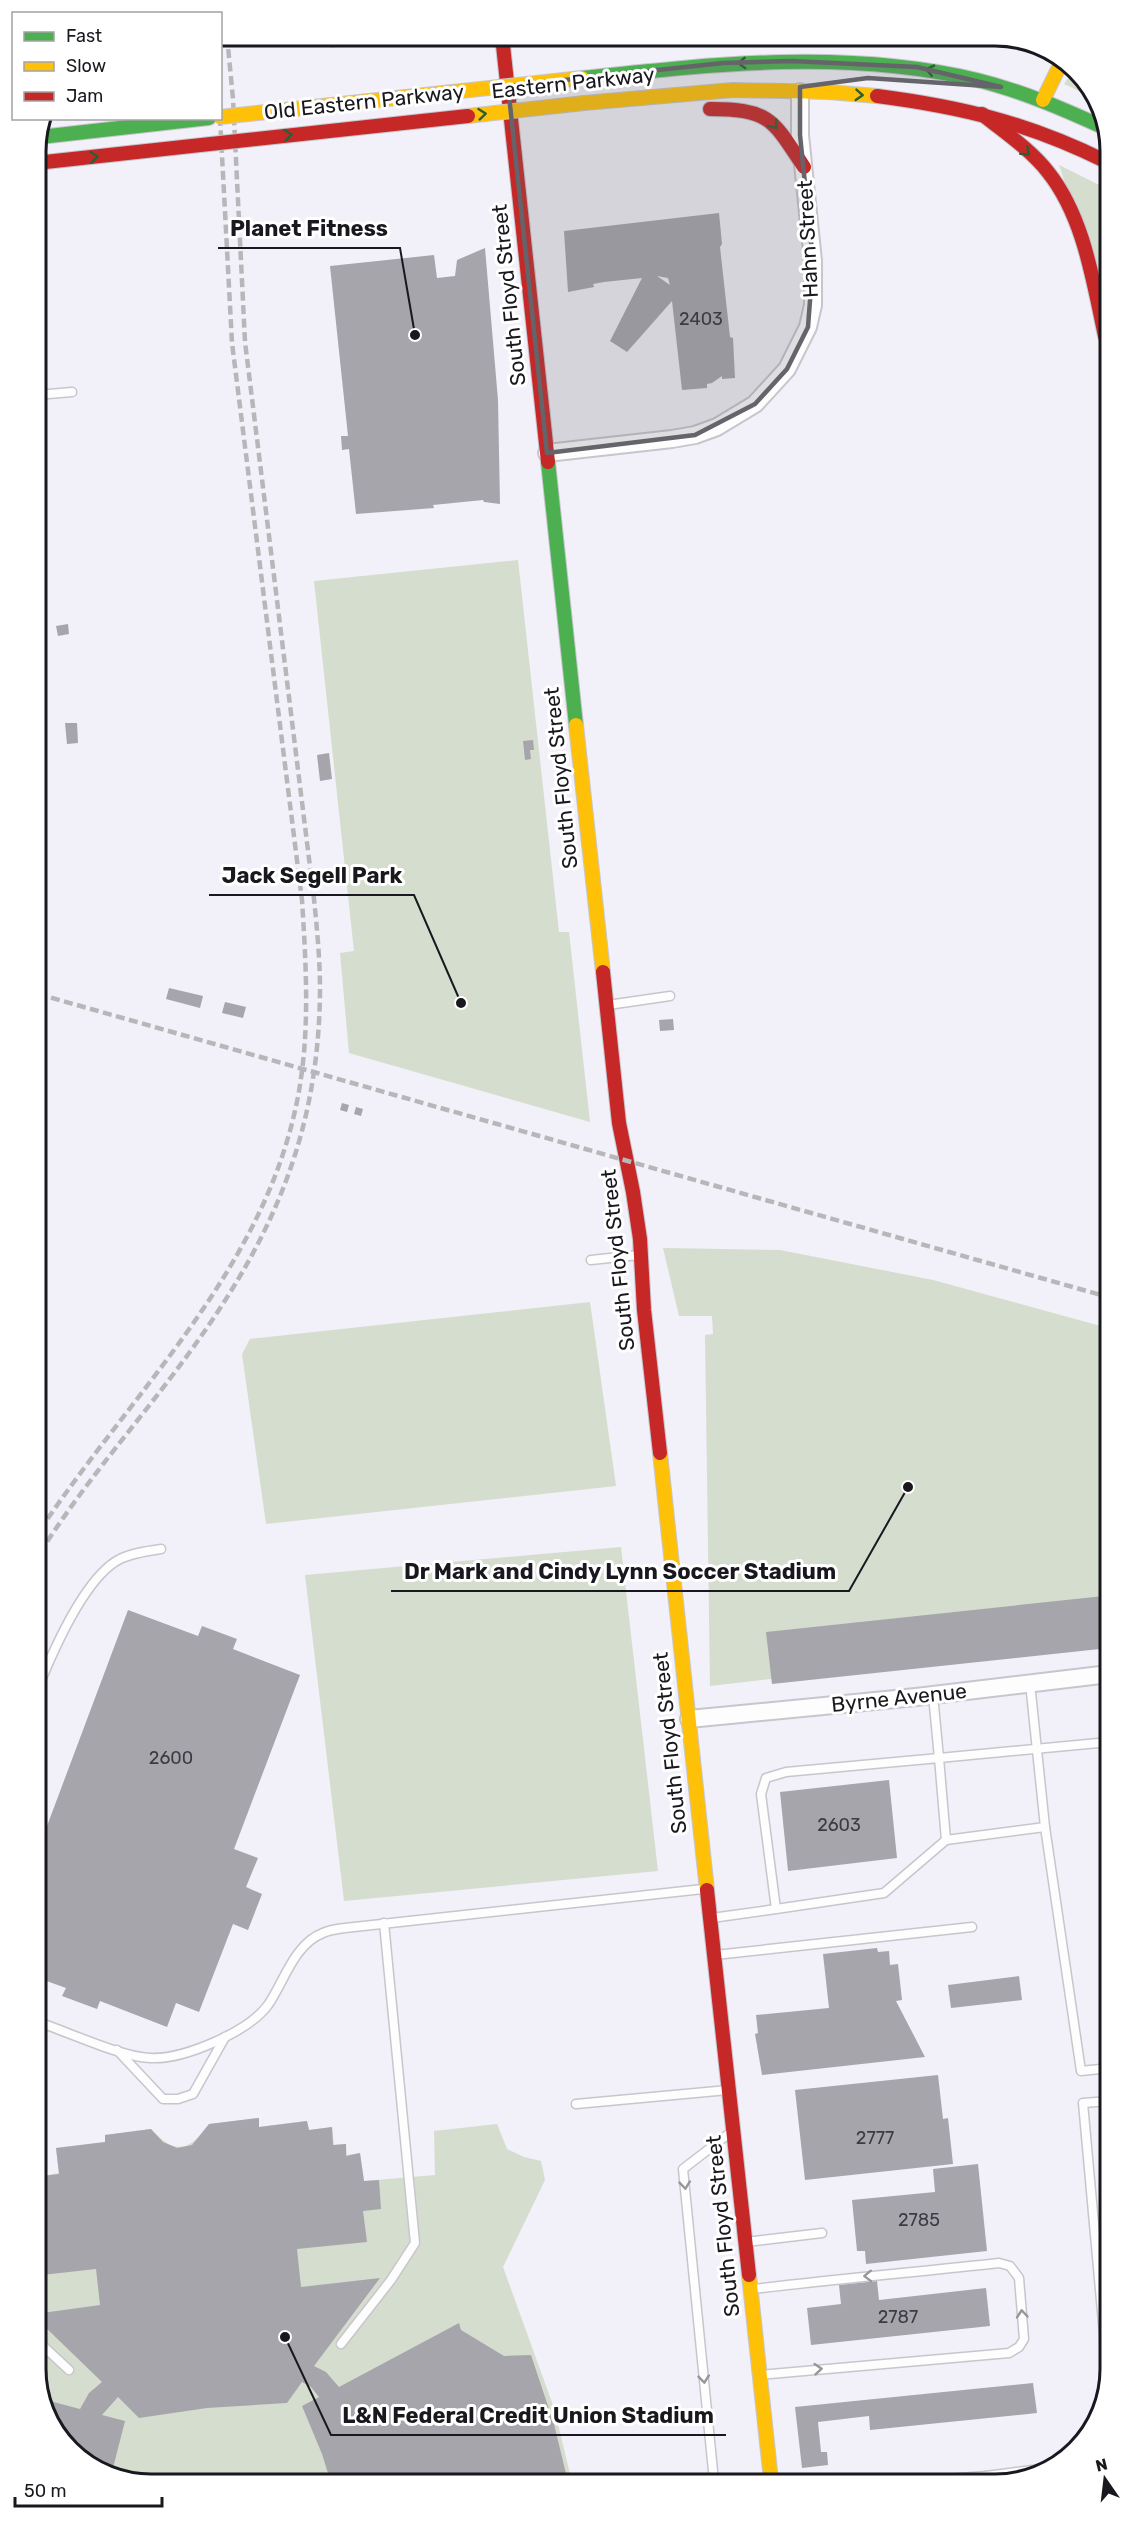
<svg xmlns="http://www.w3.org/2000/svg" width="1147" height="2521" font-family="Rubik,sans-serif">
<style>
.green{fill:#d5ddce}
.building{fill:#a6a5ac;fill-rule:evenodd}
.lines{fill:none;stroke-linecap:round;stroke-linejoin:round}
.lane-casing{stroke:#c7c6cd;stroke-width:11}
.street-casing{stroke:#c7c6cd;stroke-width:20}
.fast-casing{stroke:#c7c6cd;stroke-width:16}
.slow-casing{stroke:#c7c6cd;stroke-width:16}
.jam-casing{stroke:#c7c6cd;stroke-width:16}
.lane{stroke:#fdfdfe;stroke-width:8}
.street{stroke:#fdfdfe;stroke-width:16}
.fast{stroke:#4caf50;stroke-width:14}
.slow{stroke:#ffc107;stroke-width:14}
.jam{stroke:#c62828;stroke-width:14}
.rail{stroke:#b7b7b9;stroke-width:4.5;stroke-dasharray:9 4.5;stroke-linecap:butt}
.slow-bridge-casing{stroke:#c7c6cd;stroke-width:16;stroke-linecap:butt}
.jam-bridge-casing{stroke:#c7c6cd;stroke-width:16;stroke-linecap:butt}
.slow-bridge{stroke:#ffc107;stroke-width:14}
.jam-bridge{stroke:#c62828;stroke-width:14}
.oneway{stroke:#305c35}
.oneway2{stroke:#96969a}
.marked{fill:#65646b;fill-opacity:0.2;stroke:#65646b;stroke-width:4.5;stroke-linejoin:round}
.labels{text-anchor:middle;stroke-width:6;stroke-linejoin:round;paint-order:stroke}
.number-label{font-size:18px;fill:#3c3b42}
.street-label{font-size:21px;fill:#19181f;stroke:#fff}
.rim{fill:none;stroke:#19181f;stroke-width:3}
.leader{fill:none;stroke:#19181f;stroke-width:2}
.callout-dot{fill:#19181f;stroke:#fff;stroke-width:2}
.callout-label{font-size:22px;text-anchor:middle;font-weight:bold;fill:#19181f;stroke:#fff;stroke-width:6;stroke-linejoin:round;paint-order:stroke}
</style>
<rect width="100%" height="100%" fill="#f2f0f8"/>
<!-- green -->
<g class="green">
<path d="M1073,71L1092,97L1064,84Z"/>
<path d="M1059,165L1105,188V302Z"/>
<path d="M518,560L559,932H569L590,1122L349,1053L340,953L354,951L314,581Z"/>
<path d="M663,1248L780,1250L933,1280L1108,1328L1109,1640L710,1686L705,1335L713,1334L712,1316H679Z"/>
<path d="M590,1302L616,1486L266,1524L242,1354L250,1339Z"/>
<path d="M621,1547L658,1871L344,1901L305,1575Z"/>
<path d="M259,2118V2127L307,2121L309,2130L332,2127L334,2145L346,2144L347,2155L360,2153L364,2181L435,2175L434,2131L497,2124L507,2149L524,2157L541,2161L545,2180L503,2267L554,2408L572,2482L144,2485L81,2461L42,2407V2176L59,2173L56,2148L105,2142V2135L151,2129C175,2155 189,2152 209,2124Z"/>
</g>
<!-- building -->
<g class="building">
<path d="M719,213L722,244L720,247L730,337L733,338L735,378L722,379V376L712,383L707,384V388L682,390L672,301L627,352L610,341L642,278L604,282L593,284L594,287L568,292L564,231ZM657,276L668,278L670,285Z"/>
<path d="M485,248L498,400L500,504L484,502L483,500L433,505L434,508L356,514L349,449L342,450L341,436H348L330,266L434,255L437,278L455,276L457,260Z"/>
<path d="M68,624L69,634L58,636L56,626Z"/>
<path d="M65,723H77L78,743L67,744Z"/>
<path d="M533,740L534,750H530L531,759L525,760L523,741Z"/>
<path d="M329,753L332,779L320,781L317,755Z"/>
<path d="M169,988L203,996L200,1008L166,999Z"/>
<path d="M225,1002L246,1007L243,1018L222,1013Z"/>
<path d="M673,1019L674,1030L660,1031L659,1020Z"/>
<path d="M342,1103L349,1105L347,1112L340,1110Z"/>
<path d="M356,1107L363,1109L361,1116L354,1114Z"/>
<path d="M1104,1596L1109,1648L772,1684L766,1632Z"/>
<path d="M128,1610L198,1636L202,1626L237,1639L233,1649L300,1675L234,1849L258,1858L246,1887L262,1894L248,1930L233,1924L199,2012L176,2003L167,2027L100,2001L97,2009L62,1996L66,1988L41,1979V1842Z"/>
<path d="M889,1780L897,1858L788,1871L780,1792Z"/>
<path d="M877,1948L878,1952L889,1951L890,1965L898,1964L902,2000L896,2001L925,2057L762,2075L755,2034L758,2033L756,2015L829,2008L823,1954Z"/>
<path d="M1019,1976L1022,2000L951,2008L948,1985Z"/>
<path d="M938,2075L943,2119L948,2118L953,2164L805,2180L795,2090Z"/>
<path d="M259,2118V2127L307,2121L309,2130L332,2127L333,2145L346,2144V2156L360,2153L364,2181L379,2180L381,2209L363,2211L367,2242L297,2249L301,2287L380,2278L314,2366L326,2372L339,2387L459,2323L461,2330L504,2356L531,2355L554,2424L568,2482L331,2483L322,2454L302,2406L319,2397L311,2387L302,2382L287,2403L207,2408L139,2418L118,2397L102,2415L125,2421L112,2472L81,2461L42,2407V2399L80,2409L89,2393L102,2382L42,2324V2313L100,2305L96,2269L42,2275V2176L59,2174L56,2148L105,2142V2135L151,2129L163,2142L177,2148L192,2145L209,2124Z"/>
<path d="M978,2164L987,2251L866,2264L865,2251H857L852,2200L935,2192L933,2169Z"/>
<path d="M877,2281L879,2300L986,2288L990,2326L811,2345L807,2308L841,2304L839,2285Z"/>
<path d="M1033,2383L1037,2413L870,2430L869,2416L818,2422L821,2452H827L828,2465L802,2468L795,2407Z"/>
</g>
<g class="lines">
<!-- lane casing -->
<g class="lane-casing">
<g id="lane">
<path d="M332,42L360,39"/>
<path d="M37,395L72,392"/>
<path d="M608,1005L670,996"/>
<path d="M591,1260L639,1255"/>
<path d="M40,1683C54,1649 86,1576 120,1559C132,1553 147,1551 161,1549"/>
<path d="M1030,1683L1045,1827L1081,2071L1110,2068"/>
<path d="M933,1695L939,1758L1109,1742"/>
<path d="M946,1840L1045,1827"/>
<path d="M712,1918L776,1909L761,1794L766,1778L786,1772L939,1758L946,1840L884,1893L776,1909"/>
<path d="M715,1955L972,1927"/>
<path d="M41,2023C70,2033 122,2057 150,2058C183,2060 248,2032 268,2005C284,1982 294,1944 323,1933C329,1930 338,1929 345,1928L703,1889"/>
<path d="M117,2050L163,2099H178L193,2094L225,2037"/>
<path d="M576,2104L728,2090"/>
<path d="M746,2242L822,2233"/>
<path d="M754,2289C835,2279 917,2272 999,2263L1010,2266L1019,2278L1024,2339L1019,2347L1009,2353L760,2375"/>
<path d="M341,2344L391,2280L415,2243L384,1923"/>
<path d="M42,2345L69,2370"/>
<path d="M1108,2378L1083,2103L1110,2101"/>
<path d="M986,2476L1048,2468"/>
<path d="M946,2479L986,2476L987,2479"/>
<path d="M714,2481L683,2169L731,2132"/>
</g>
</g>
<!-- street casing -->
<g class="street-casing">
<g id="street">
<path d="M547,453L672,439L695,435L717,427L755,404L787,369L808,327L813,305V261L800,135V92"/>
<path d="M689,1719L916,1697L1109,1674"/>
</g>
</g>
<!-- fast casing -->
<g class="fast-casing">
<g id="fast">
<path d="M582,78C713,64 847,49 977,80C1022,91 1063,109 1105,128"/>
<path d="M40,137L209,118"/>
<path d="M548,462L576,725"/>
</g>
</g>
<!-- slow casing -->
<g class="slow-casing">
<g id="slow">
<path d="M1043,100L1063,59"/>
<path d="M584,103L733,90L828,92L877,96"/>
<path d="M576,725L603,972"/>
<path d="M660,1453L707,1890"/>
<path d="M749,2275L771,2480"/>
</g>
</g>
<!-- jam casing -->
<g class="jam-casing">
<g id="jam">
<path d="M502,36L548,462"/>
<path d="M877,96C962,107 1028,123 1105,161"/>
<path d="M710,109C770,109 773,120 804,167"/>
<path d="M982,114C1004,132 1030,149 1048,172C1084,217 1093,281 1105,336"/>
<path d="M603,972L619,1123L633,1192L640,1239L644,1310L660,1453"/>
<path d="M707,1890L749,2275"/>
</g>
</g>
<!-- lane -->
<use href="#lane" class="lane"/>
<!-- street -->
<use href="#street" class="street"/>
<!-- fast -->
<use href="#fast" class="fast"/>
<!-- slow -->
<use href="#slow" class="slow"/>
<!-- jam -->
<use href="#jam" class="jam"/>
<!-- rail -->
<g class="rail">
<path d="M38,994L1108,1297"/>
<path d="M40,1530C135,1388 268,1266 299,1091C310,1028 306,964 302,900L232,343L220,118"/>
<path d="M40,1553C86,1479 146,1414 197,1342C276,1231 319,1128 320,990C320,959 317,929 314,899L245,342L233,99L227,36"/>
</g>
<!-- slow-bridge casing -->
<g class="slow-bridge-casing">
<g id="slow-bridge">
<path d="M468,116L584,103"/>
<path d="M220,117L582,78"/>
</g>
</g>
<!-- jam-bridge casing -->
<g class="jam-bridge-casing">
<path id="jam-bridge" d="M36,163L468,116"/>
</g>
<!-- slow-bridge -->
<use href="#slow-bridge" class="slow-bridge"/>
<!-- jam-bridge -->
<use href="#jam-bridge" class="jam-bridge"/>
</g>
<!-- one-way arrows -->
<defs><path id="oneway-chevron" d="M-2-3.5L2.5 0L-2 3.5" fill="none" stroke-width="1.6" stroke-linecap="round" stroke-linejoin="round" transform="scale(1.5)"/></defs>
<g class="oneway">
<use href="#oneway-chevron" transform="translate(742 63) rotate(178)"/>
<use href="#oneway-chevron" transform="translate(930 70) rotate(-167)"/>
<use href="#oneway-chevron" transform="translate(859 95) rotate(4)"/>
<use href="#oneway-chevron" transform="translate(482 114) rotate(-6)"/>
<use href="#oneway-chevron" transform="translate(774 125) rotate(50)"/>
<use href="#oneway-chevron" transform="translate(288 135) rotate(-6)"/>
<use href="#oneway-chevron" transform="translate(1026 152) rotate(42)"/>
<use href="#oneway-chevron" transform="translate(94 157) rotate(-6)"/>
</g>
<g class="oneway2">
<use href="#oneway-chevron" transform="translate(685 2185) rotate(84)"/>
<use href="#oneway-chevron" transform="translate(868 2276) rotate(178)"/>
<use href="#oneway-chevron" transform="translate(1022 2314) rotate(-95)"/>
<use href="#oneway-chevron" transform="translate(818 2369) rotate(-5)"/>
<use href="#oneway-chevron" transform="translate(704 2379) rotate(84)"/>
</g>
<!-- marked area -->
<path class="marked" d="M792,61L917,67L1001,87L868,78L800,87V135L813,261L808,327L787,369L755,404L695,435L547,453L508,86L723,63Z"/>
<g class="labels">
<!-- number labels -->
<g class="number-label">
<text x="701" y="325">2403</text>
<text x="171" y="1764">2600</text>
<text x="839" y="1831">2603</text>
<text x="875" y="2144">2777</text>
<text x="919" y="2226">2785</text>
<text x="898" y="2323">2787</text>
</g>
<!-- street labels -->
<g class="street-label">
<text transform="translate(573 83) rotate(-6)" y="7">Eastern Parkway</text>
<text transform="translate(364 102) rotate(-6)" y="7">Old Eastern Parkway</text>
<text transform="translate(808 239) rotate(-93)" y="7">Hahn Street</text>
<text transform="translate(509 295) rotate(-96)" y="7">South Floyd Street</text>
<text transform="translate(561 778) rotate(-96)" y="7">South Floyd Street</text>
<text transform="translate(618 1260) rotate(-96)" y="7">South Floyd Street</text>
<text transform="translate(899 1698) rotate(-6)" y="7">Byrne Avenue</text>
<text transform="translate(670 1743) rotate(-96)" y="7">South Floyd Street</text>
<text transform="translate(723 2226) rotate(-96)" y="7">South Floyd Street</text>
</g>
</g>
<!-- crop -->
<path d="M0 0H1147V2521H0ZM151 46H995A105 105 0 0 1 1100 151V2369A105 105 0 0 1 995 2474H151A105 105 0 0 1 46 2369V151A105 105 0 0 1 151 46Z" fill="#fff" fill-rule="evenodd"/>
<path class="rim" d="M151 46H995A105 105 0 0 1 1100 151V2369A105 105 0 0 1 995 2474H151A105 105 0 0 1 46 2369V151A105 105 0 0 1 151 46Z"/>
<!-- callouts -->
<path class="leader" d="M415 335L400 248H218M461 1003L414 895H209M908 1487L849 1591H391M285 2337L331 2435H726"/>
<g class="callout-dot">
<circle cx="415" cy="335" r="6"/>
<circle cx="461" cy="1003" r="6"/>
<circle cx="908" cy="1487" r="6"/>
<circle cx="285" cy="2337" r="6"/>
</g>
<g class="callout-label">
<text x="309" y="236">Planet Fitness</text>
<text x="312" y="883">Jack Segell Park</text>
<text x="620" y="1579">Dr Mark and Cindy Lynn Soccer Stadium</text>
<text x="528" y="2423">L&amp;N Federal Credit Union Stadium</text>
</g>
<!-- legend -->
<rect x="12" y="12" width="210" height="108" fill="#ffffff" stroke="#a3a3a5" stroke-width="1.5"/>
<rect x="24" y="32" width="30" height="9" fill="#4caf50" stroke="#a3a3a5" stroke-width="1.5"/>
<text x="66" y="42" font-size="18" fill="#19181f">Fast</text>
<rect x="24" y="62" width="30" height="9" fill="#ffc107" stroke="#a3a3a5" stroke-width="1.5"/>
<text x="66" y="72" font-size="18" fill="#19181f">Slow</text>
<rect x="24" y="92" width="30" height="9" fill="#c62828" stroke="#a3a3a5" stroke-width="1.5"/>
<text x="66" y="102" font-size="18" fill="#19181f">Jam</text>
<!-- north arrow -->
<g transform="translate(1105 2479) rotate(346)" stroke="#ffffff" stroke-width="4.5" paint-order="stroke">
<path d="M0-4.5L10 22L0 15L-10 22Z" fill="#19181f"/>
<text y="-9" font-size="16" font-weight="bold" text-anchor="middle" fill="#19181f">N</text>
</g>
<!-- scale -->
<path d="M15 2497v9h147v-9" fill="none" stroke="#19181f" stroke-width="3"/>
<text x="24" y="2497" font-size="18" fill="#19181f" stroke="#ffffff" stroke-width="4.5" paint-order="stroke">50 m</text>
</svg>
